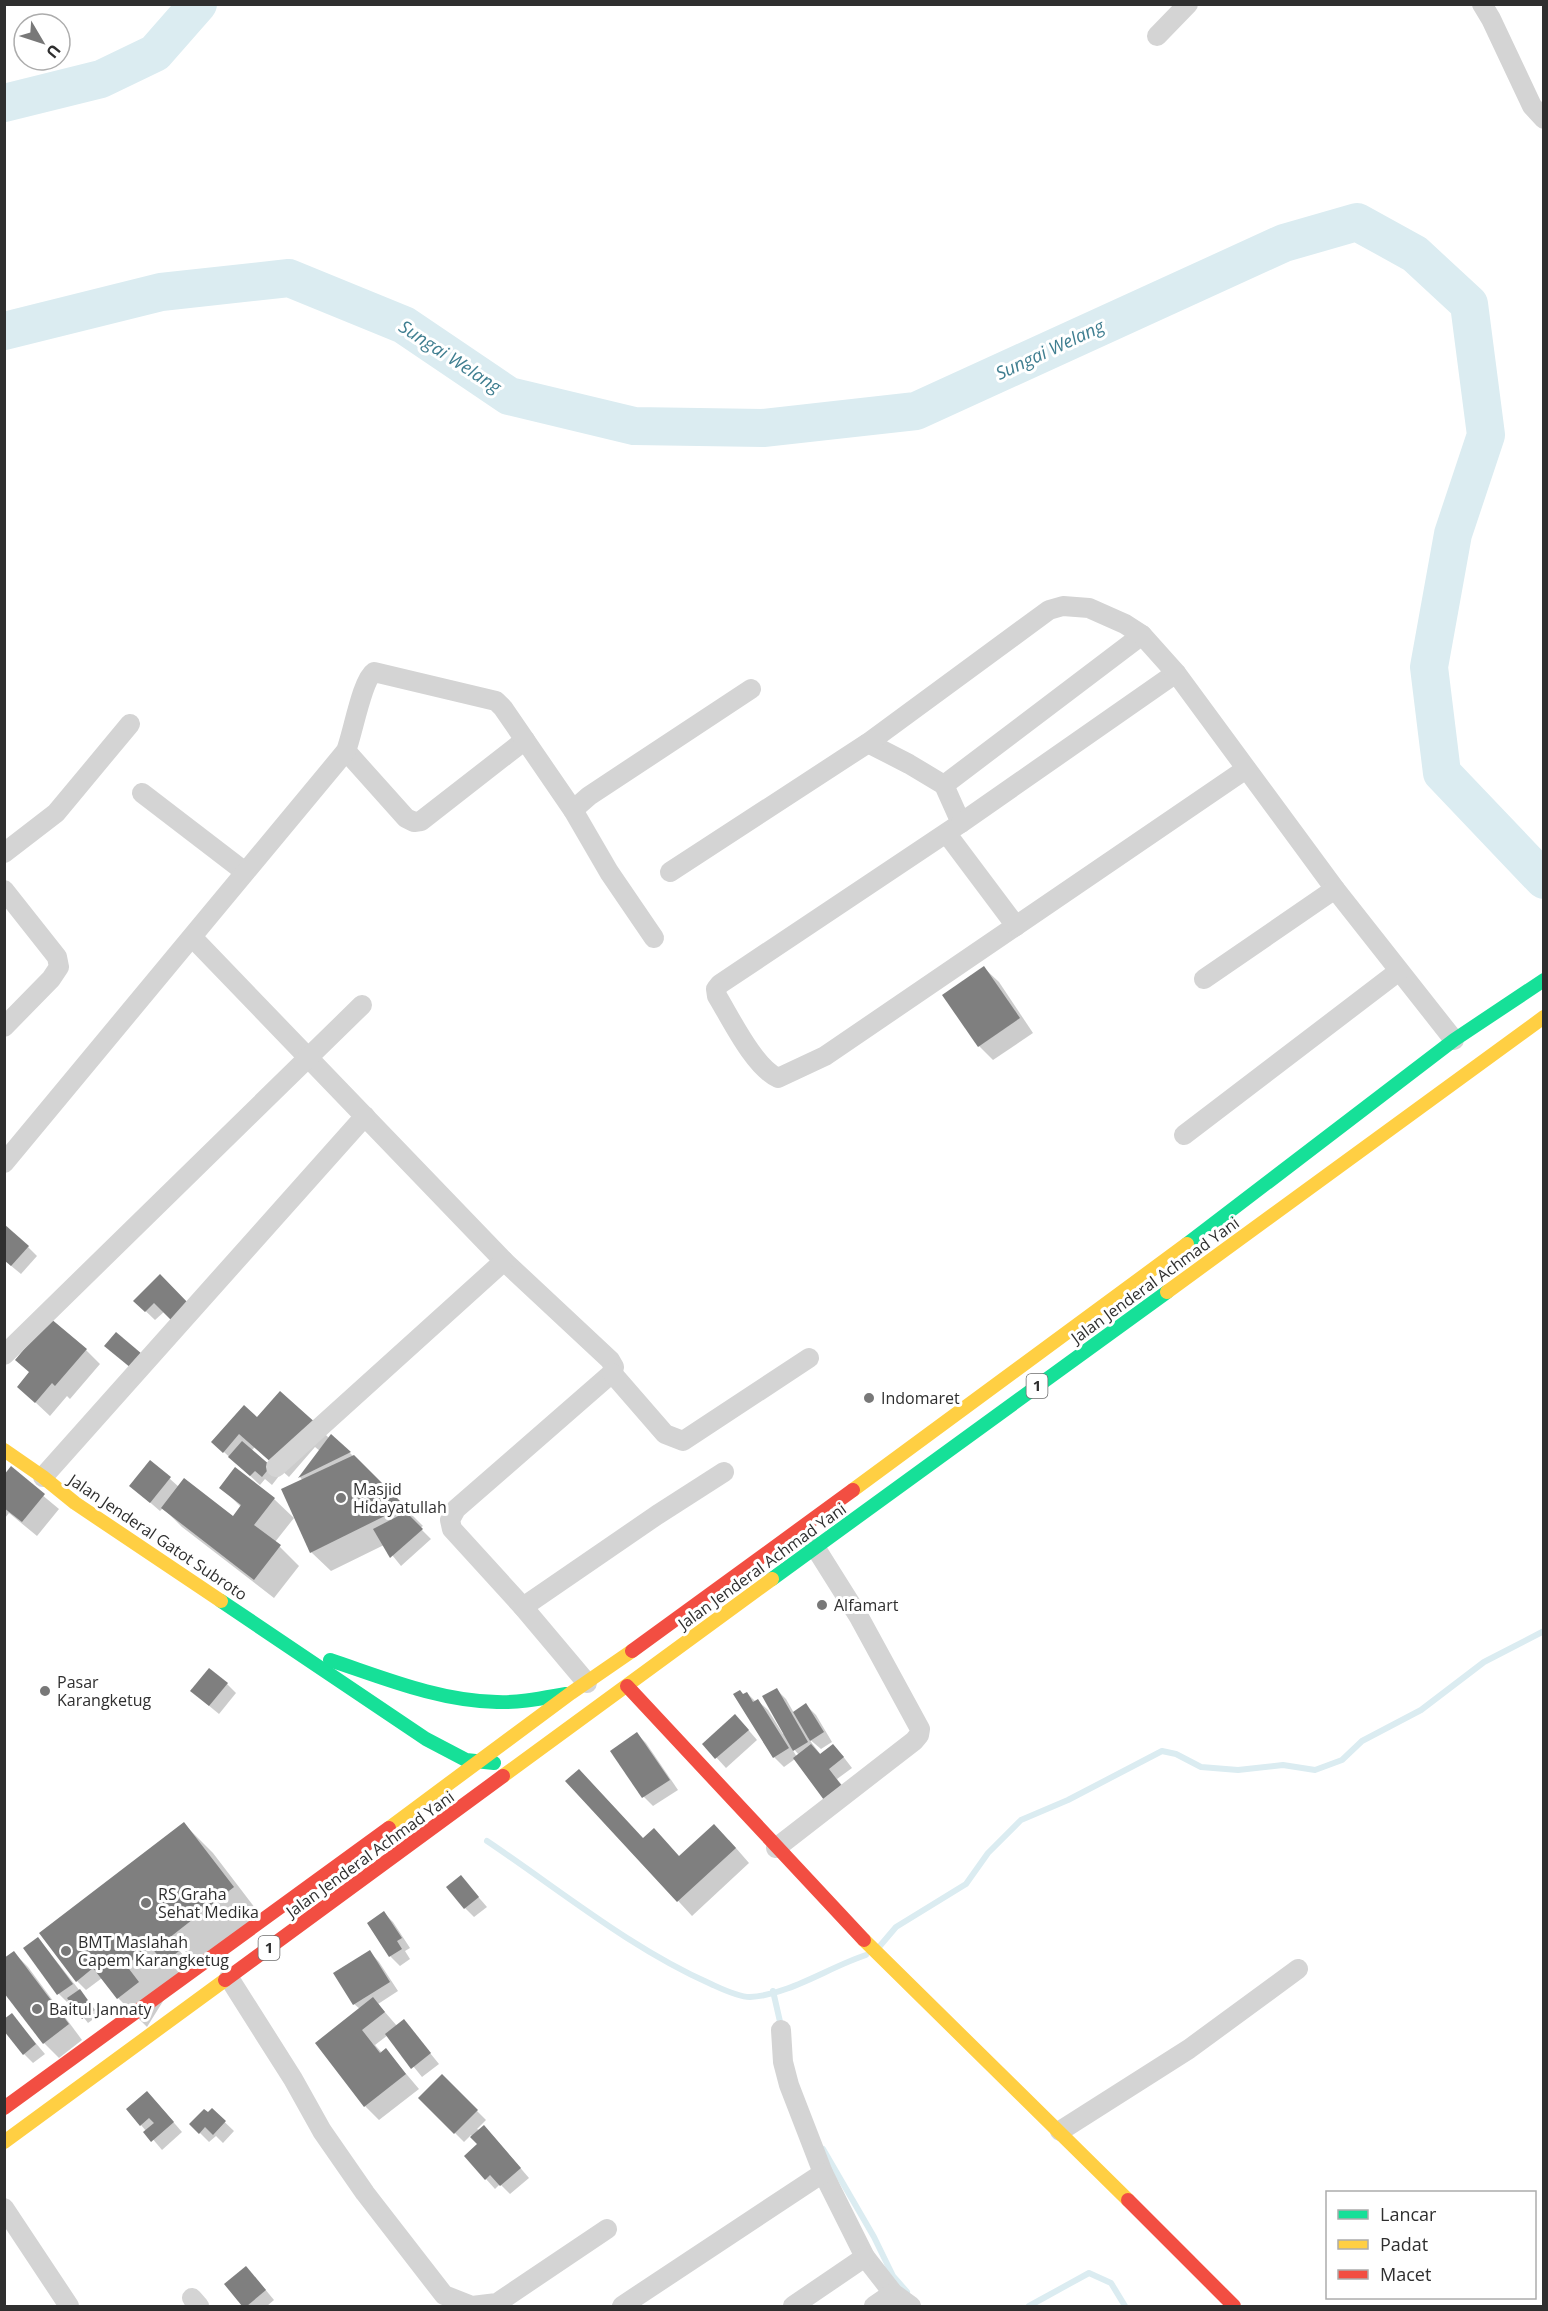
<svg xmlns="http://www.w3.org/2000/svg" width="1548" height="2311" font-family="'Open Sans',sans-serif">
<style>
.shadow{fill:#0003;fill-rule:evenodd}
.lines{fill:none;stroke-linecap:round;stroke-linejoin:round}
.stream{stroke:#dbecf1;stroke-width:6}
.river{stroke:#dbecf1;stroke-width:38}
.building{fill:#7f7f7f}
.street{stroke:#d4d4d4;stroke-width:20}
.fast{stroke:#16e098;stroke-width:14}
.slow{stroke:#ffcf43;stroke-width:14}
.jam{stroke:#f24e42;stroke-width:14}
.poi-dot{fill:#787878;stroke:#fff;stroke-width:2}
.labels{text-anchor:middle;stroke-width:6;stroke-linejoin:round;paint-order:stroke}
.shield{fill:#fff;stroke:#6d6d6d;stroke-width:1.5}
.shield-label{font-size:15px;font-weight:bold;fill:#2f2f2f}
.street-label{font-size:16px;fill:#2f2f2f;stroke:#fff}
.poi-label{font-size:16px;fill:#2f2f2f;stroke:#fff;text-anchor:start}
.water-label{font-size:18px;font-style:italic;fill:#3f7e90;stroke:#fff}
</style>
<rect width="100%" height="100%" fill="#fff"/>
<!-- shadow -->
<g class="shadow">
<path d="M984,968L999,982L1033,1033L993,1060L979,1046Z"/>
<path d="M28,1247L37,1256L21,1274L4,1260Z"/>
<path d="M160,1276L165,1311L155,1320L135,1301Z"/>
<path d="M86,1350L100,1364L70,1399L67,1396L50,1416L19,1387Z"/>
<path d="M258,1419L317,1426L329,1438L331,1436L350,1453L423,1526L420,1528L431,1539L401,1566L384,1545L331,1571L311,1552L303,1481L300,1477L320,1451L315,1447L289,1477L255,1447L251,1451L279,1476L272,1485L265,1479L260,1485L213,1442Z"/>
<path d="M151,1462L179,1487L233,1518L241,1507L221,1487L274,1499L294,1518L275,1542L299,1566L274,1598L182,1527L163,1508L160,1511L131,1486Z"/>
<path d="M11,1469L59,1509L37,1536L9,1513L5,1518L4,1477Z"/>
<path d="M227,1684L236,1693L219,1714L202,1700Z"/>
<path d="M777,1690L786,1699L794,1713L806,1705L816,1715L832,1742L821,1749L808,1738L821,1755H842L852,1768L837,1779L851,1796L795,1759L784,1767L774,1757L735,1694L744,1695L747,1693L756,1702L758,1701L768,1710L783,1734L785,1733ZM793,1748L799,1755L797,1757L792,1749Z"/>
<path d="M745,1726L757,1740L726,1768L704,1744Z"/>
<path d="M637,1734L646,1743L678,1790L653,1806L644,1797L612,1751Z"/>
<path d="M568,1781L643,1840L680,1858L729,1840L749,1863L692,1916Z"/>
<path d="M184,1824L213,1853L262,1917L199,1965L182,1948L179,1950L188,1961L147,2027L118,1998L102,1978L86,1990L77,1981Z"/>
<path d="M461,1877L487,1907L474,1917L465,1908Z"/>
<path d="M384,1913L393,1922L410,1948L405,1951L410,1959L400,1966L390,1956L369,1923Z"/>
<path d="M38,1938L99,2015L88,2023L71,2001L68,2003L59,1994L25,1948Z"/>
<path d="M370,1952L379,1962L398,1991L378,2004L397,2026L404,2021L439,2064L422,2077L388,2035L375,2045L382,2053L386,2050L419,2089L379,2120L365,2106L360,2009L354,2004Z"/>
<path d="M14,1953L28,1967L82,2040L59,2058L44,2043L4,1990Z"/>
<path d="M12,2015L45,2054L33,2063L24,2054Z"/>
<path d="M442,2076L486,2120L477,2129L493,2136L529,2178L510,2194L500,2184L495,2189L486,2179L479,2145L471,2135L464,2142L420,2098Z"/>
<path d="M156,2102L182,2132L162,2150L141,2125Z"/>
<path d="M212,2110L234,2131L223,2143L216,2136L209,2142L191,2124Z"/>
<path d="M255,2277L274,2300L267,2306H244L226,2285Z"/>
</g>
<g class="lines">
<!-- stream -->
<g class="stream">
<path d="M487,1841C560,1890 630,1948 711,1984C722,1989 738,1997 750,1997C789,1995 829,1967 866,1955"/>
<path d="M879,1947L896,1927L966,1884L988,1853L1021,1820L1068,1800L1162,1751L1176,1754L1201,1767L1238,1770L1283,1765L1315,1770L1342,1760L1362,1741L1421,1710L1484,1662L1544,1631"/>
<path d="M773,1991L781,2026"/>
<path d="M823,2149L874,2237L893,2276L907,2292"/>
<path d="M1029,2306L1089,2273L1111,2283L1125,2306"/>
</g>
<!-- river -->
<g class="river">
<path d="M4,103L101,79L155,53L198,4"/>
<path d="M4,331L161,292L289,278L404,325L509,396L634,426L763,428L916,411L1284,243L1357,222L1415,254L1469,304L1486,435L1453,534L1429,667L1442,773L1544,880"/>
</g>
</g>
<!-- building -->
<g class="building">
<path d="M984,966L1020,1018L978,1047L942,995Z"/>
<path d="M4,1224L29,1246L11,1266L4,1260Z"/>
<path d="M160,1274L190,1305L173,1322L154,1303L145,1312L133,1301Z"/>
<path d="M50,1318L87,1349L55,1386L52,1383L35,1403L17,1387L29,1372L15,1360Z"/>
<path d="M116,1332L142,1354L131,1368L104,1346Z"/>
<path d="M280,1391L318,1425L273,1464L239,1434L223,1453L211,1442L244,1405L257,1417Z"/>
<path d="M331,1434L351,1452L298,1478Z"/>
<path d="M242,1441L271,1466L262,1477L255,1471L250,1476L228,1457Z"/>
<path d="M354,1455L405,1506L310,1553L281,1489Z"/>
<path d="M150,1460L171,1477L150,1503L129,1486Z"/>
<path d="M11,1466L45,1494L22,1522L4,1508V1475Z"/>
<path d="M235,1467L275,1498L254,1525L281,1545L254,1580L161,1508L184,1478L233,1516L241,1505L219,1488Z"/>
<path d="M406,1512L423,1529L390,1558L373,1529Z"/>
<path d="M209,1668L228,1683L209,1706L190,1691Z"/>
<path d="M777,1688L808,1742L793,1751L762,1696Z"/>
<path d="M740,1690L743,1694L747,1692L753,1702L758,1699L789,1748L773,1758L733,1694Z"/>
<path d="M806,1703L824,1732L810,1741L793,1712Z"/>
<path d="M735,1714L749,1730L715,1759L702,1744Z"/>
<path d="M637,1732L670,1780L642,1798L610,1751Z"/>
<path d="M811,1744L820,1754L833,1744L844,1757L829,1769L842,1786L824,1800L793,1758Z"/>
<path d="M579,1769L643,1838L654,1828L679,1856L714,1824L736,1848L677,1902L565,1781Z"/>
<path d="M184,1822L234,1887L169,1938L179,1951L164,1963L151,1947L126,1965L139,1982L117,1999L93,1968L76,1982L39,1933Z"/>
<path d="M461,1875L479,1897L464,1909L446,1887Z"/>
<path d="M384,1911L402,1938L397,1941L402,1949L389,1957L367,1923Z"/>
<path d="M38,1937L73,1984L57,1995L23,1948Z"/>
<path d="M370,1950L390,1982L353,2005L333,1973Z"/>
<path d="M14,1951L69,2024L43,2044L4,1993V1958Z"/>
<path d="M80,1989L95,2010L82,2019L67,1998Z"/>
<path d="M373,1997L385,2012L362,2030L380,2053L386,2048L406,2074L364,2107L315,2043Z"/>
<path d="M12,2013L36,2044L23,2055L4,2031V2019Z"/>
<path d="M404,2019L431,2053L411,2069L385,2034Z"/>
<path d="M442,2074L478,2110L454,2134L418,2098Z"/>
<path d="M147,2091L174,2122L151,2142L143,2132L154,2123L149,2118L140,2126L126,2109Z"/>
<path d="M212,2108L226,2121L213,2135L205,2127L199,2134L189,2124L204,2109L208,2112Z"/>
<path d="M484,2125L521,2168L500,2186L490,2175L485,2180L464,2156L477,2144L470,2137Z"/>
<path d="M246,2266L266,2290L247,2306H242L224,2284Z"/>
</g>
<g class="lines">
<!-- street -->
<g class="street">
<path d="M1482,4L1491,19L1532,106L1544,119"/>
<path d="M1157,36L1188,4"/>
<path d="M868,743L909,764L944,785L961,823L720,984L716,989L717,996C731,1019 754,1067 778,1078L825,1056L1246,769"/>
<path d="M346,751L406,818L414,822L421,821L525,740"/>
<path d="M944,785L1142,635"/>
<path d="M142,793L245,872"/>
<path d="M573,810L609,872L654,938"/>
<path d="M961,823L1176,673"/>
<path d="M947,834L1016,926"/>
<path d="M4,853L56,813L130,724"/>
<path d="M670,872L868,743L1049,610L1063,606L1089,608L1125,624L1142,635L1176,673L1335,889L1454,1040"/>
<path d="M4,890L57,957L59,967L51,979L4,1027"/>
<path d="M193,938L504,1261L610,1360L614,1367L612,1373L456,1509L450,1520L452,1529L523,1607L587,1683"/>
<path d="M1204,979L1335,889"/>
<path d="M1184,1135L1399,971"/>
<path d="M4,1163L346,751C353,733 362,680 374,672L496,701L503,708L573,810L589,796L751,689"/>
<path d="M4,1355L362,1005"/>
<path d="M612,1373L665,1434L683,1441L809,1358"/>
<path d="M276,1467L504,1261"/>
<path d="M43,1477L365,1116"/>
<path d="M523,1607L657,1515L724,1472"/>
<path d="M776,1848L914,1741L919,1735L920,1729L859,1617L815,1547"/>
<path d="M229,1978L293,2079L322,2131L365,2193L444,2295L472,2306L497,2303L607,2229"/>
<path d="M781,2030L783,2062L789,2085L823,2173L865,2257L893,2293L911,2306"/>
<path d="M1060,2131L1189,2049L1298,1969"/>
<path d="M4,2208L69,2306"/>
<path d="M192,2298L199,2306"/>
<path d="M622,2306L823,2173"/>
<path d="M793,2306L865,2257"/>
<path d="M874,2306L893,2293"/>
</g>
<!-- fast -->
<g class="fast">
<path d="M1187,1244L1454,1040L1544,980"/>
<path d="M772,1579L1167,1292"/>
<path d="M221,1601L426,1739L466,1760L494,1763"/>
<path d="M330,1660C384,1678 439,1701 497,1702C520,1703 543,1698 566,1694"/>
</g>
<!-- slow -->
<g class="slow">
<path d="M1167,1292L1544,1017"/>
<path d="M4,1450L43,1477L75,1503L221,1601"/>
<path d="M853,1490L1187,1244"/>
<path d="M503,1776L772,1579"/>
<path d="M389,1828L571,1693L632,1651"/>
<path d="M864,1940L1128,2200"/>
<path d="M4,2142L225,1980"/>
</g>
<!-- jam -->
<g class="jam">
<path d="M632,1651L853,1490"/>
<path d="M627,1686L864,1940"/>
<path d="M225,1980L503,1776"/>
<path d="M4,2108L389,1828"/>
<path d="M1128,2200L1234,2306"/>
</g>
</g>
<!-- markers -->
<g class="poi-dot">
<circle cx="869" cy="1398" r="6"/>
<circle cx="341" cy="1498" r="6"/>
<circle cx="822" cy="1605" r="6"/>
<circle cx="45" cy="1691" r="6"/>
<circle cx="146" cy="1903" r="6"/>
<circle cx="66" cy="1951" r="6"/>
<circle cx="37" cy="2009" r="6"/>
</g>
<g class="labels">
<!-- shield labels -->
<g class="shield">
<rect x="1026.5" y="1374" width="21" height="24" rx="4.5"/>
<rect x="258.5" y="1936" width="21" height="24" rx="4.5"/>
</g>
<g class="shield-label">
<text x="1037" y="1391">1</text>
<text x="269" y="1953">1</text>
</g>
<!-- street labels -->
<g class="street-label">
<text transform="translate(1155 1280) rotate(-36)" y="6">Jalan Jenderal Achmad Yani</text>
<text transform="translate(158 1537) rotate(34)" y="6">Jalan Jenderal Gatot Subroto</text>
<text transform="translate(762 1566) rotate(-36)" y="6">Jalan Jenderal Achmad Yani</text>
<text transform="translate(370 1854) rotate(-36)" y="6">Jalan Jenderal Achmad Yani</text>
</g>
<!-- poi labels -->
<g class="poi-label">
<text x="881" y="1404">Indomaret</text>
<text x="353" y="1495">Masjid<tspan x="353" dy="18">Hidayatullah</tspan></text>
<text x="834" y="1611">Alfamart</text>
<text x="57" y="1688">Pasar<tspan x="57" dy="18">Karangketug</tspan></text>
<text x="158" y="1900">RS Graha<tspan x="158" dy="18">Sehat Medika</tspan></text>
<text x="78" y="1948">BMT Maslahah<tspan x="78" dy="18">Capem Karangketug</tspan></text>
<text x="49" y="2015">Baitul Jannaty</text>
</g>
<!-- water labels -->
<g class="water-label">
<text transform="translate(1050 350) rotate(-25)" y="6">Sungai Welang</text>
<text transform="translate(450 357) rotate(33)" y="6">Sungai Welang</text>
</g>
</g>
<!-- border -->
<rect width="1548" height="2311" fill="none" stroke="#2f2f2f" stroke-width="12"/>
<!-- legend -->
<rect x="1326" y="2191" width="210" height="108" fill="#ffffff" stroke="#acacac" stroke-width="1.5"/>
<rect x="1338" y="2210" width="30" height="9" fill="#16e098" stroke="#acacac" stroke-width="1.5"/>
<text x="1380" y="2221" font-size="18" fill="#2f2f2f">Lancar</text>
<rect x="1338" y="2240" width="30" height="9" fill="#ffcf43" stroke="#acacac" stroke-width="1.5"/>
<text x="1380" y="2251" font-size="18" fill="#2f2f2f">Padat</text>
<rect x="1338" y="2270" width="30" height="9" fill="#f24e42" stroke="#acacac" stroke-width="1.5"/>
<text x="1380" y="2281" font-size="18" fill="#2f2f2f">Macet</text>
<!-- north arrow -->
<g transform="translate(42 42) rotate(129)"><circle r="28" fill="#ffffff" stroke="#acacac" stroke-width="1.5"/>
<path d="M0-4.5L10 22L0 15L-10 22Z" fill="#787878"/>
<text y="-9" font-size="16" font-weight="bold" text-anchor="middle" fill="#2f2f2f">U</text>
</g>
</svg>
